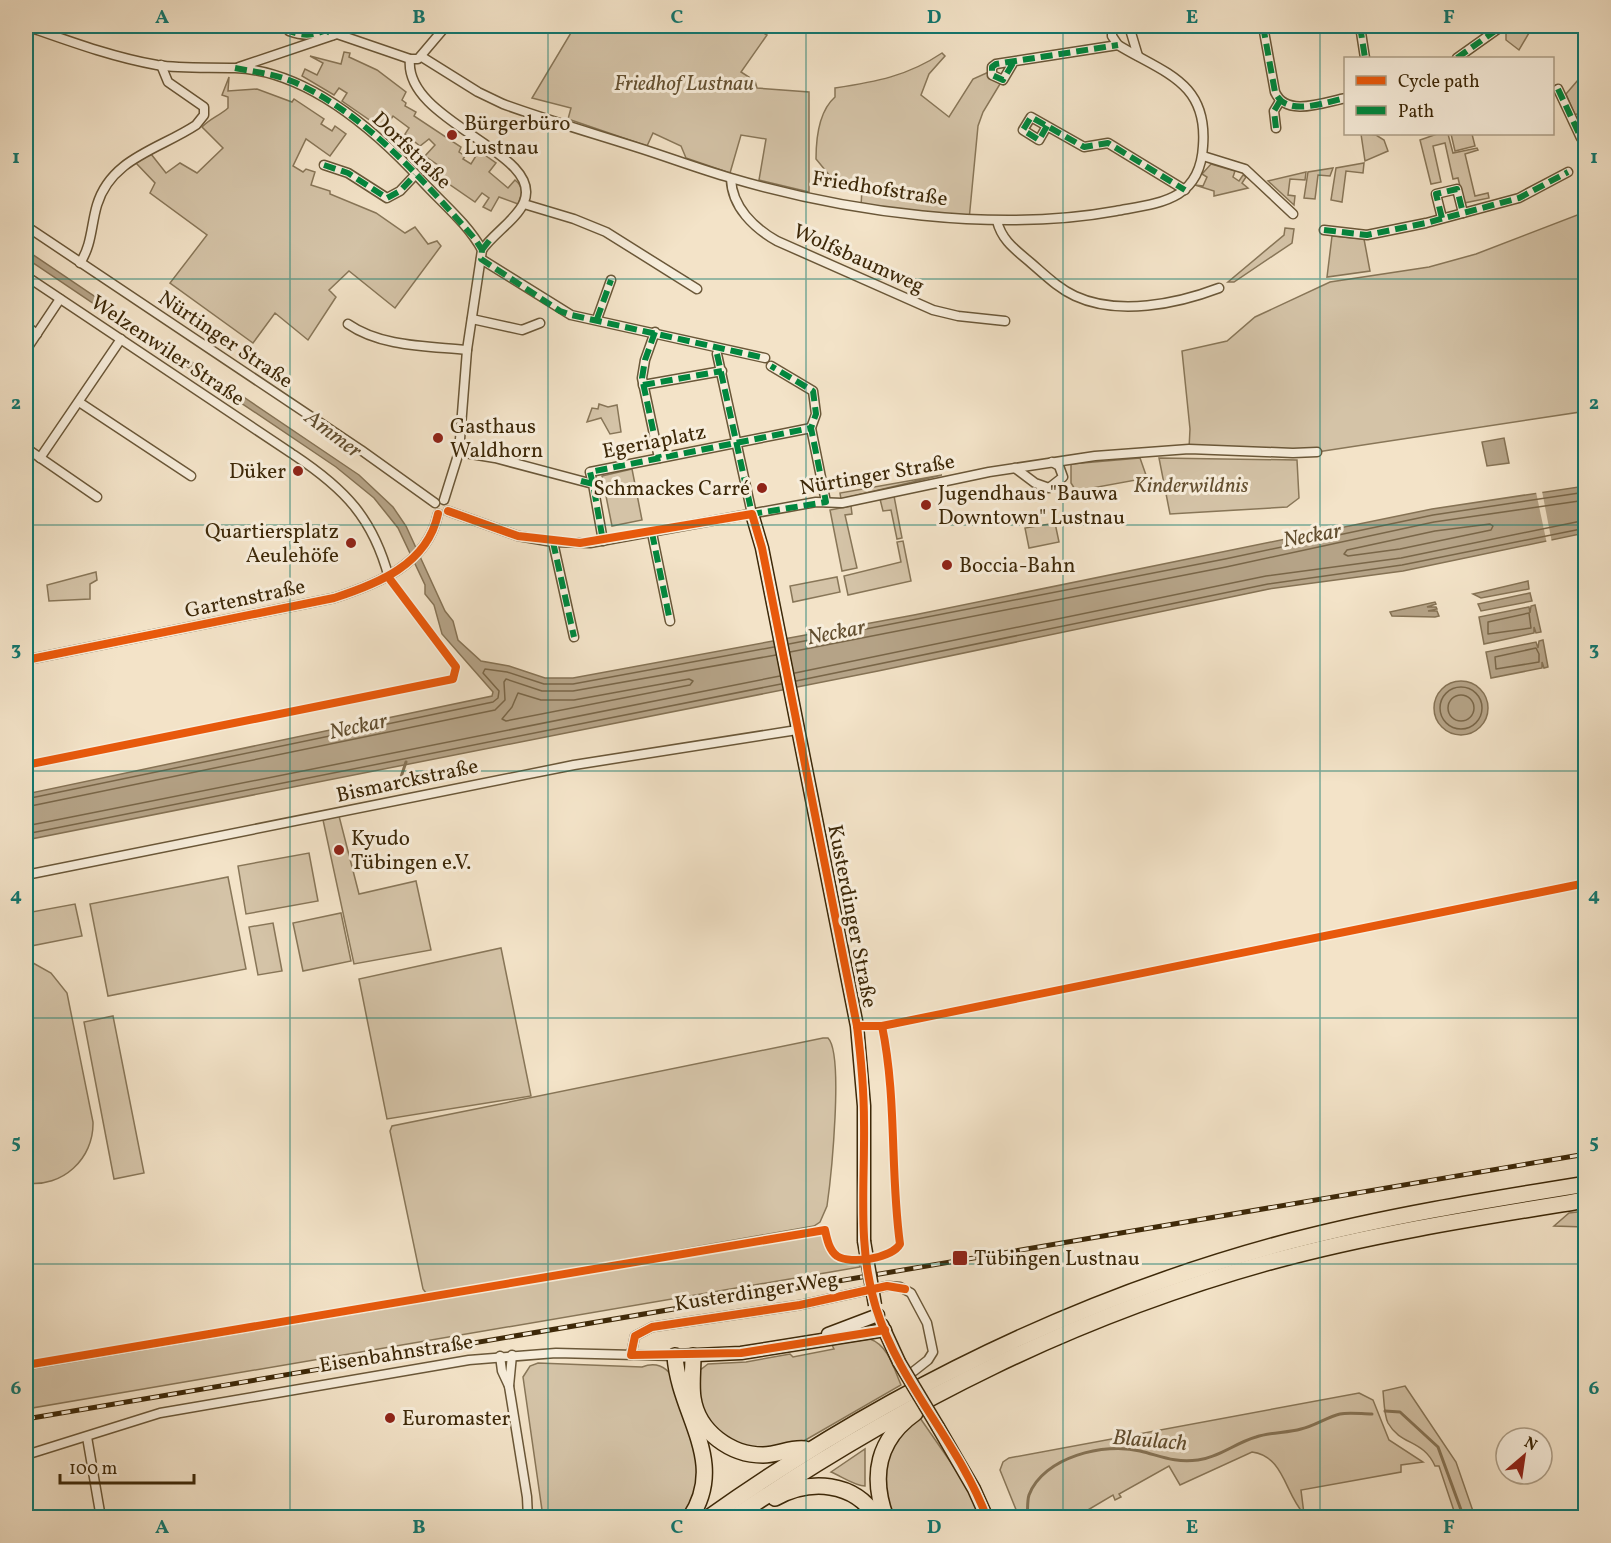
<svg xmlns="http://www.w3.org/2000/svg" width="1611" height="1543" font-family="Vollkorn,serif">
<style>
.green{fill:#d4c3a7;stroke:#887658;stroke-width:1.5}
.water{fill:#b5a387;stroke:#857254;stroke-width:1.5}
.pier{fill:#f3e3c8}
.lines{fill:none;stroke-linecap:round;stroke-linejoin:round}
.shore{stroke:#796648;stroke-width:1.5}
.stream{stroke:#857254;stroke-width:3}
.street-casing{stroke:#6a5738;stroke-width:11}
.secondary-casing{stroke:#3d2808;stroke-width:15}
.highway-casing{stroke:#3d2808;stroke-width:18}
.street{stroke:#f7eddb;stroke-width:8}
.secondary{stroke:#f7eddb;stroke-width:12}
.highway{stroke:#f3e3c8;stroke-width:15}
.rail-casing{stroke:#3d2808;stroke-width:5}
.rail{stroke:#f7eddb;stroke-width:3;stroke-dasharray:9;stroke-linecap:butt}
.secondary-bridge-casing{stroke:#3d2808;stroke-width:15;stroke-linecap:butt}
.secondary-bridge{stroke:#f7eddb;stroke-width:12}
.quiet{stroke:#00873e;stroke-width:6;stroke-dasharray:12 6;stroke-linecap:butt}
.cycleway-casing{stroke:#f7eddb;stroke-width:11}
.cycleway{stroke:#e8590c;stroke-width:8}
.grid{fill:none;stroke:#0f766e;stroke-width:1.5;stroke-opacity:0.55}
.poi-dot{fill:#8f2418;stroke:#f7eddb;stroke-width:2}
.labels{text-anchor:middle;stroke-width:6;stroke-linejoin:round;paint-order:stroke}
.park-label{font-size:21px;font-style:italic;fill:#634f30;stroke:#f7eddb}
.poi-label{font-size:21px;fill:#3d2808;stroke:#f7eddb;text-anchor:start}
.street-label{font-size:21px;fill:#3d2808;stroke:#f7eddb}
.water-label{font-size:22px;font-style:italic;fill:#614d2e;stroke:#f7eddb}
.neatline{fill:none;stroke:#0f766e;stroke-width:2}
.grid-label{font-size:20px;text-anchor:middle;font-weight:bold;fill:#0f766e}
</style>
<rect width="100%" height="100%" fill="#f3e3c8"/>
<filter id="stains"><feTurbulence type="fractalNoise" baseFrequency=".00333" numOctaves="4"/><feColorMatrix values="0 0 0 0 .2 0 0 0 0 .09 0 0 0 0 .02 0 0 0 .5 -.17"/></filter>
<radialGradient id="worn" r=".72"><stop offset=".6" stop-color="#630" stop-opacity="0"/><stop offset="1" stop-color="#630" stop-opacity=".3"/></radialGradient>
<!-- green -->
<g class="green">
<path d="M575,26H751L767,35L741,72L755,81L757,88L809,92V192L759,180L766,139L741,135L730,173L686,158L681,146L653,133L647,146L568,119L571,108L532,98Z"/>
<path d="M1511,26H1533L1519,50L1506,40V33Z"/>
<path d="M344,52L350,53L349,57L377,70L406,92L402,100L406,103L405,106L416,112L414,116L461,147L459,152L465,156L463,159L471,164L479,151L496,163L489,172L508,188L515,180C524,187 522,194 518,204L499,197L491,211L483,207L489,198L482,193L475,202L436,175L442,168L425,156L435,145L429,139L420,146L405,134L409,128L393,116L384,130L342,101L347,93L339,88L334,95L302,76L305,69L317,75L323,63L310,56L341,64Z"/>
<path d="M942,53L945,56L929,74L921,95L949,117L973,79L991,71L1000,84L983,112L978,126L969,220L861,206L862,189L835,182L816,159C816,139 819,111 835,97V88C875,82 908,76 942,53Z"/>
<path d="M229,77L228,91L257,89L292,102L294,99L324,119L321,124L332,131L335,126L346,134L330,156L306,139L293,166L303,172L306,169L315,172L311,185L330,191V194L376,213L405,233L415,227L428,244L437,241L441,246L395,308L349,271L329,290L336,297L308,340L275,313L253,343L170,283L207,235L150,193L155,183L135,162L151,154L166,173L180,163L197,173L223,148L202,127C211,118 219,116 228,108V97L222,95Z"/>
<path d="M1578,80H1585V110L1575,115L1566,94Z"/>
<path d="M1361,134L1376,135L1384,140L1388,151L1365,161Z"/>
<path d="M1437,134H1448L1453,153L1477,148L1478,150L1465,154L1475,196L1488,193L1489,198L1464,203L1458,178L1453,179L1445,143L1433,146L1441,182L1431,184L1420,140Z"/>
<path d="M1451,134H1472L1475,146L1455,151Z"/>
<path d="M1364,163L1363,173L1346,171L1342,202L1331,200L1336,168Z"/>
<path d="M1211,164L1235,171L1233,177L1239,181L1243,175L1246,177L1242,183L1248,188L1214,196V191L1195,185L1203,186L1207,177L1202,174Z"/>
<path d="M1333,168L1330,176L1318,175L1315,199L1304,198L1308,172Z"/>
<path d="M1306,172L1305,180L1290,179L1288,195L1295,196L1294,205L1268,181Z"/>
<path d="M1585,212L1586,407L1580,408V412L1317,452L1189,449L1190,429L1182,351L1227,341L1255,317L1330,282L1429,267L1476,254Z"/>
<path d="M1285,228L1294,229L1292,243L1234,282H1228L1284,235Z"/>
<path d="M1332,236L1364,239L1370,271L1327,277Z"/>
<path d="M599,404L608,407L617,405L621,432L610,434L601,418L587,422L592,408L598,409Z"/>
<path d="M1140,458L1147,478L1076,491L1071,483V464Z"/>
<path d="M1159,458L1297,460L1299,498L1287,507L1170,514Z"/>
<path d="M632,469L642,520L612,526L602,476Z"/>
<path d="M942,475L841,499L840,493Z"/>
<path d="M894,496L902,538L897,539L891,510L883,511L880,499Z"/>
<path d="M851,506L852,514L845,515L857,568L842,571L830,510Z"/>
<path d="M1055,523L1059,542L1029,548L1025,528Z"/>
<path d="M903,541L911,581L848,595L844,576L901,562L897,542Z"/>
<path d="M96,572L97,580L90,584V599L49,601L47,585Z"/>
<path d="M837,577L840,592L793,602L790,586Z"/>
<path d="M339,816L359,894L416,881L431,950L354,964L323,820Z"/>
<path d="M309,853L318,901L246,914L238,866Z"/>
<path d="M228,877L246,969L108,996L90,904Z"/>
<path d="M75,904L82,936L26,947V913Z"/>
<path d="M341,913L351,961L303,971L293,923Z"/>
<path d="M273,923L282,971L258,975L249,927Z"/>
<path d="M501,948L531,1096L387,1119L359,979Z"/>
<path d="M26,959L51,973L67,993L93,1122C94,1159 62,1188 26,1183Z"/>
<path d="M113,1016L144,1173L114,1179L84,1022Z"/>
<path d="M823,1038H828C844,1054 831,1178 827,1206L820,1222L814,1226L436,1293H426L423,1289L390,1131L392,1126Z"/>
<path d="M1585,1211V1227L1554,1226L1569,1213Z"/>
<path d="M821,1234L834,1258L849,1262L858,1261L860,1267L26,1409V1370Z"/>
<path d="M870,1339C888,1345 894,1369 901,1385L802,1442L788,1449L742,1450L705,1423L695,1374L708,1364L746,1362L790,1354L793,1357L834,1349L832,1345L836,1344Z"/>
<path d="M538,1363L642,1367C658,1361 669,1368 676,1384L702,1478L684,1518L543,1517L523,1377L530,1366Z"/>
<path d="M1405,1386L1456,1462L1475,1517H1456L1439,1466H1435C1423,1439 1401,1446 1388,1423C1384,1415 1384,1400 1383,1391Z"/>
<path d="M1359,1393L1373,1400L1389,1440L1423,1462L1401,1465V1472L1301,1490L1304,1514C1285,1494 1284,1456 1252,1452L1180,1485L1169,1466L1119,1494L1121,1497L1115,1500L1113,1495L1076,1517L1071,1513L1062,1517H1019L1000,1470L1003,1462L1009,1458Z"/>
<path d="M918,1415L963,1480L982,1517L889,1518L881,1491L886,1451Z"/>
<path d="M865,1449V1486C855,1486 841,1476 831,1472Z"/>
</g>
<!-- water -->
<g class="water">
<path d="M26,250L359,475L393,507L406,526L445,611L453,621L458,640L481,661L509,666L545,678H573L914,615L1432,509L1585,486V533L1403,571L1269,589L878,671L26,840V794L492,696L493,692L442,634L434,605L425,594V585L398,528L374,498L336,467L26,258Z"/>
<path d="M1504,438L1509,463L1487,466L1482,442Z"/>
<path d="M1528,581L1529,589L1481,598L1473,594Z"/>
<path d="M1530,593L1532,601L1481,611L1478,604Z"/>
<path d="M1435,602L1436,604L1427,607H1436L1437,609L1428,611H1437L1439,616L1435,617L1392,616L1390,612Z"/>
<path d="M1535,605L1541,632L1536,633L1534,627V633L1484,644L1479,617L1529,607L1530,613L1531,606Z"/>
<path d="M1543,640L1548,667L1544,668L1542,662V668L1491,678L1486,652L1536,642L1538,648L1539,641Z"/>
<circle cx="1461" cy="708" r="27"/>
</g>
<!-- pier -->
<path class="pier" d="M1542,491L1552,543L1547,544L1536,492Z"/>
<g class="lines">
<!-- shore -->
<g class="shore">
<path d="M1490,524L1493,526L1491,530L1400,549L1348,556L1344,554L1347,550L1435,531Z"/>
<path d="M1529,613L1531,628L1488,634V622Z"/>
<path d="M789,644L1225,559L1433,515L1586,492"/>
<path d="M1536,648L1539,654V662L1496,669L1495,657Z"/>
<path d="M790,652L1226,567L1434,522L1586,500"/>
<path d="M795,673L1266,576L1401,558L1586,520"/>
<path d="M689,679L693,681L690,685L506,721L502,719L512,707L518,693L541,700H574Z"/>
<path d="M796,681L1268,584L1402,565L1586,528"/>
<circle cx="1461" cy="708" r="21"/>
<circle cx="1461" cy="708" r="13"/>
<path d="M26,799L493,702L498,698L499,691L483,673L485,669L507,672L544,684H573L774,647"/>
<path d="M26,807L495,710L505,700L504,682L506,679L542,691H573L776,655"/>
<path d="M26,826L780,676"/>
<path d="M26,834L781,684"/>
</g>
<!-- stream -->
<g class="stream">
<path d="M400,780L406,762"/>
<path d="M1385,1411L1400,1412L1438,1447L1464,1518"/>
<path d="M1027,1518C1028,1510 1027,1501 1029,1495C1043,1457 1105,1442 1140,1451C1161,1456 1174,1463 1198,1460C1220,1457 1235,1443 1256,1437C1271,1432 1287,1433 1301,1429C1315,1426 1327,1417 1340,1414C1349,1412 1362,1414 1372,1414"/>
</g>
<!-- street casing -->
<g class="street-casing">
<g id="street">
<path d="M26,26C69,41 112,57 157,65C183,69 209,67 235,68C308,71 375,130 422,181C442,203 468,224 482,250L467,350L459,452L444,500"/>
<path d="M288,26L289,31C303,36 312,36 326,30L333,35"/>
<path d="M1129,26L1138,56"/>
<path d="M1263,26L1275,92C1286,118 1325,102 1346,98"/>
<path d="M1360,26L1365,58"/>
<path d="M422,57L478,92L503,104C547,120 592,133 636,147C668,157 699,169 731,178C847,212 996,233 1116,211C1159,203 1200,201 1203,146C1208,82 1164,73 1118,45L1112,36V26"/>
<path d="M1457,58L1502,26"/>
<path d="M410,59C403,122 545,152 524,202C518,218 492,235 482,250"/>
<path d="M1013,63L1003,80L992,75V67L996,64L1118,45"/>
<path d="M239,67L337,34L410,59H418L446,26"/>
<path d="M1558,89L1581,138"/>
<path d="M1047,126L1039,140L1023,130L1031,117L1084,147L1108,143L1185,190"/>
<path d="M1276,128L1274,111L1280,101"/>
<path d="M1203,156L1245,169L1293,214"/>
<path d="M324,165L348,173L387,198L400,191L415,175"/>
<path d="M731,179C732,207 754,228 777,241L933,310L958,316L1005,321"/>
<path d="M524,204L574,219L606,232L697,289"/>
<path d="M1442,218L1436,194L1457,189L1463,213"/>
<path d="M997,221C1002,241 1016,250 1031,263C1045,275 1058,288 1075,296C1118,316 1177,304 1219,288"/>
<path d="M26,226L361,450L435,503"/>
<path d="M1324,230L1367,235L1426,223L1519,198L1568,172"/>
<path d="M481,259L571,315L765,358"/>
<path d="M80,263C92,245 91,225 97,205C111,158 160,149 196,125L204,115V107L168,82L161,65"/>
<path d="M26,276L291,453"/>
<path d="M472,319L522,330L540,323"/>
<path d="M597,319L611,280"/>
<path d="M348,324C381,347 428,346 467,350"/>
<path d="M26,326L37,334"/>
<path d="M655,332L645,360L642,378L659,458"/>
<path d="M26,350L60,299"/>
<path d="M717,354L752,514"/>
<path d="M771,366L813,391L816,414L811,428L826,502"/>
<path d="M643,385L722,371"/>
<path d="M79,402L191,476"/>
<path d="M26,448L97,497"/>
<path d="M459,452L495,458L593,484L603,541"/>
<path d="M294,455C345,489 373,518 389,578"/>
<path d="M40,458L121,339"/>
<path d="M1015,468L1035,483L1049,488L1063,477L1059,466L1052,462"/>
<path d="M593,484L590,472L811,428"/>
<path d="M448,511L518,536L553,542L590,543L816,502L842,503L989,472L1095,456L1189,449L1293,453L1317,452"/>
<path d="M652,533L670,621"/>
<path d="M553,542L574,637"/>
<path d="M26,660L334,598C377,584 427,565 438,514"/>
<path d="M26,875L574,765L797,730"/>
<path d="M631,1355L635,1336L652,1327L800,1305L887,1286L900,1287L911,1293L927,1323L933,1352L928,1360L914,1371"/>
<path d="M500,1356L502,1371L509,1386L527,1497L528,1518"/>
<path d="M509,1386L512,1355"/>
<path d="M87,1437L101,1518"/>
<path d="M26,1455L160,1413L469,1360L556,1353L675,1356"/>
</g>
</g>
<!-- secondary casing -->
<g class="secondary-casing">
<g id="secondary">
<path d="M752,514L762,548L857,1026L864,1106V1241"/>
<path d="M882,1325L899,1362"/>
<path d="M828,1334L878,1315"/>
<path d="M675,1356L741,1353L885,1330"/>
<path d="M938,1427L974,1489L987,1518"/>
</g>
</g>
<!-- highway casing -->
<g class="highway-casing">
<g id="highway">
<path d="M675,1356C679,1415 728,1461 690,1518"/>
<path d="M693,1356C693,1370 691,1385 693,1398C698,1432 731,1455 763,1455C778,1455 791,1447 805,1449"/>
<path d="M775,1498C810,1479 854,1481 877,1518"/>
<path d="M708,1518C886,1392 1079,1297 1291,1241C1387,1216 1487,1200 1586,1184"/>
<path d="M733,1518C904,1402 1074,1316 1273,1261C1376,1233 1481,1217 1586,1200"/>
<path d="M886,1518C870,1475 878,1439 915,1413"/>
</g>
</g>
<!-- street -->
<use href="#street" class="street"/>
<!-- secondary -->
<use href="#secondary" class="secondary"/>
<!-- highway -->
<use href="#highway" class="highway"/>
<!-- rail casing -->
<g class="rail-casing">
<path id="rail" d="M26,1419L1586,1154"/>
</g>
<!-- rail -->
<use href="#rail" class="rail"/>
<!-- secondary-bridge casing -->
<g class="secondary-bridge-casing">
<g id="secondary-bridge">
<path d="M864,1241L875,1305"/>
<path d="M899,1362L938,1427"/>
</g>
</g>
<!-- secondary-bridge -->
<use href="#secondary-bridge" class="secondary-bridge"/>
<!-- quiet -->
<g class="quiet">
<path d="M288,26L289,31C303,36 312,36 326,30L333,35"/>
<path d="M1263,26L1275,92C1286,118 1325,102 1346,98"/>
<path d="M1360,26L1365,58"/>
<path d="M1457,58L1502,26"/>
<path d="M1013,63L1003,80L992,75V67L996,64L1118,45"/>
<path d="M235,68C255,72 275,74 294,82C367,115 423,180 475,239L482,250L481,259L560,311L571,315L765,358"/>
<path d="M1558,89L1581,138"/>
<path d="M1047,126L1039,140L1023,130L1031,117L1084,147L1108,143L1185,190"/>
<path d="M1276,128L1274,111L1280,101"/>
<path d="M324,165L348,173L387,198L400,191L415,175"/>
<path d="M1442,218L1436,194L1457,189L1463,213"/>
<path d="M1324,230L1367,235L1426,223L1519,198L1568,172"/>
<path d="M482,250L492,237"/>
<path d="M597,319L611,280"/>
<path d="M655,332L645,360L642,378L659,458"/>
<path d="M717,354L752,514L826,502L811,428L816,414L813,391L771,366"/>
<path d="M643,385L722,371"/>
<path d="M581,481L593,484L603,541"/>
<path d="M593,484L590,472L811,428"/>
<path d="M652,533L670,621"/>
<path d="M553,542L574,637"/>
</g>
<!-- cycleway casing -->
<g class="cycleway-casing">
<g id="cycleway">
<path d="M448,511L518,536L580,543L752,514L762,548L857,1026C861,1058 864,1090 864,1122C865,1185 857,1247 876,1308C900,1385 959,1443 987,1518"/>
<path d="M26,660L334,598C377,584 427,565 438,514"/>
<path d="M26,765L453,679L456,667L389,578"/>
<path d="M857,1026H882L1586,883"/>
<path d="M885,1330L741,1353L631,1355L635,1336L652,1327L800,1305L887,1286L905,1289"/>
<path d="M26,1365L825,1230C827,1239 829,1250 837,1256C851,1265 892,1258 900,1244C890,1172 897,1098 882,1026"/>
</g>
</g>
<!-- cycleway -->
<use href="#cycleway" class="cycleway"/>
</g>
<!-- grid -->
<path class="grid" d="M290,26V1518M548,26V1518M806,26V1518M1063,26V1518M1320,26V1518M26,279H1586M26,525H1586M26,771H1586M26,1018H1586M26,1264H1586"/>
<!-- markers -->
<g class="poi-dot">
<circle cx="452" cy="135" r="6"/>
<circle cx="438" cy="438" r="6"/>
<circle cx="298" cy="471" r="6"/>
<circle cx="762" cy="488" r="6"/>
<circle cx="926" cy="505" r="6"/>
<circle cx="351" cy="543" r="6"/>
<circle cx="947" cy="565" r="6"/>
<circle cx="339" cy="850" r="6"/>
<rect x="952" y="1250" width="16" height="16" rx="3"/>
<circle cx="390" cy="1418" r="6"/>
</g>
<g class="labels">
<!-- park labels -->
<g class="park-label">
<text x="684" y="90">Friedhof Lustnau</text>
<text x="1191" y="492">Kinderwildnis</text>
</g>
<!-- poi labels -->
<g class="poi-label">
<text x="464" y="130">Bürgerbüro<tspan x="464" dy="24">Lustnau</tspan></text>
<text x="450" y="433">Gasthaus<tspan x="450" dy="24">Waldhorn</tspan></text>
<text x="286" y="478" text-anchor="end">Düker</text>
<text x="750" y="495" text-anchor="end">Schmackes Carré</text>
<text x="938" y="500">Jugendhaus "Bauwa<tspan x="938" dy="24">Downtown" Lustnau</tspan></text>
<text x="339" y="538" text-anchor="end">Quartiersplatz<tspan x="339" dy="24">Aeulehöfe</tspan></text>
<text x="959" y="572">Boccia-Bahn</text>
<text x="351" y="845">Kyudo<tspan x="351" dy="24">Tübingen e.V.</tspan></text>
<text x="974" y="1265">Tübingen Lustnau</text>
<text x="402" y="1425">Euromaster</text>
</g>
<!-- street labels -->
<g class="street-label">
<text transform="translate(412 150) rotate(44)" y="7">Dorfstraße</text>
<text transform="translate(880 188) rotate(9)" y="7">Friedhofstraße</text>
<text transform="translate(859 258) rotate(24)" y="7">Wolfsbaumweg</text>
<text transform="translate(226 339) rotate(34)" y="7">Nürtinger Straße</text>
<text transform="translate(168 350) rotate(34)" y="7">Welzenwiler Straße</text>
<text transform="translate(654 441) rotate(-11)" y="7">Egeriaplatz</text>
<text transform="translate(877 474) rotate(-10)" y="7">Nürtinger Straße</text>
<text transform="translate(245 598) rotate(-12)" y="7">Gartenstraße</text>
<text transform="translate(407 780) rotate(-12)" y="7">Bismarckstraße</text>
<text transform="translate(853 916) rotate(79)" y="7">Kusterdinger Straße</text>
<text transform="translate(756 1291) rotate(-9)" y="7">Kusterdinger Weg</text>
<text transform="translate(396 1353) rotate(-9)" y="7">Eisenbahnstraße</text>
</g>
<!-- water labels -->
<g class="water-label">
<text transform="translate(334 433) rotate(37)" y="8">Ammer</text>
<text transform="translate(1312 534) rotate(-10)" y="8">Neckar</text>
<text transform="translate(836 631) rotate(-11)" y="8">Neckar</text>
<text transform="translate(358 725) rotate(-12)" y="8">Neckar</text>
<text transform="translate(1150 1439) rotate(5)" y="8">Blaulach</text>
</g>
</g>
<!-- margin -->
<rect width="1611" height="1543" fill="none" stroke="#f3e3c8" stroke-width="66"/>
<!-- legend -->
<rect x="1344" y="57" width="210" height="78" fill="#f7eddb" stroke="#ad9e87" stroke-width="1.5"/>
<rect x="1356" y="76" width="30" height="9" fill="#e8590c" stroke="#ad9e87" stroke-width="1.5"/>
<text x="1398" y="87" font-size="18" fill="#3d2808">Cycle path</text>
<rect x="1356" y="106" width="30" height="9" fill="#00873e" stroke="#ad9e87" stroke-width="1.5"/>
<text x="1398" y="117" font-size="18" fill="#3d2808">Path</text>
<!-- north arrow -->
<g transform="translate(1524 1456) rotate(29)"><circle r="28" fill="#f7eddb" stroke="#ad9e87" stroke-width="1.5"/>
<path d="M0-4.5L10 22L0 15L-10 22Z" fill="#8f2418"/>
<text y="-9" font-size="16" font-weight="bold" text-anchor="middle" fill="#3d2808">N</text>
</g>
<!-- scale -->
<path d="M60 1474v9h134v-9" fill="none" stroke="#3d2808" stroke-width="3"/>
<text x="69" y="1474" font-size="18" fill="#3d2808" stroke="#f7eddb" stroke-width="4.5" paint-order="stroke">100 m</text>
<rect x="33" y="33" width="1545" height="1477" class="neatline"/>
<g class="grid-label">
<text x="162" y="23">A</text>
<text x="419" y="23">B</text>
<text x="677" y="23">C</text>
<text x="934" y="23">D</text>
<text x="1192" y="23">E</text>
<text x="1449" y="23">F</text>
<text x="16" y="163">1</text>
<text x="1594" y="163">1</text>
<text x="16" y="409">2</text>
<text x="1594" y="409">2</text>
<text x="16" y="655">3</text>
<text x="1594" y="655">3</text>
<text x="16" y="901">4</text>
<text x="1594" y="901">4</text>
<text x="16" y="1148">5</text>
<text x="1594" y="1148">5</text>
<text x="16" y="1394">6</text>
<text x="1594" y="1394">6</text>
<text x="162" y="1533">A</text>
<text x="419" y="1533">B</text>
<text x="677" y="1533">C</text>
<text x="934" y="1533">D</text>
<text x="1192" y="1533">E</text>
<text x="1449" y="1533">F</text>
</g>
<rect width="100%" height="100%" filter="url(#stains)"/>
<rect width="100%" height="100%" fill="url(#worn)"/>
</svg>
